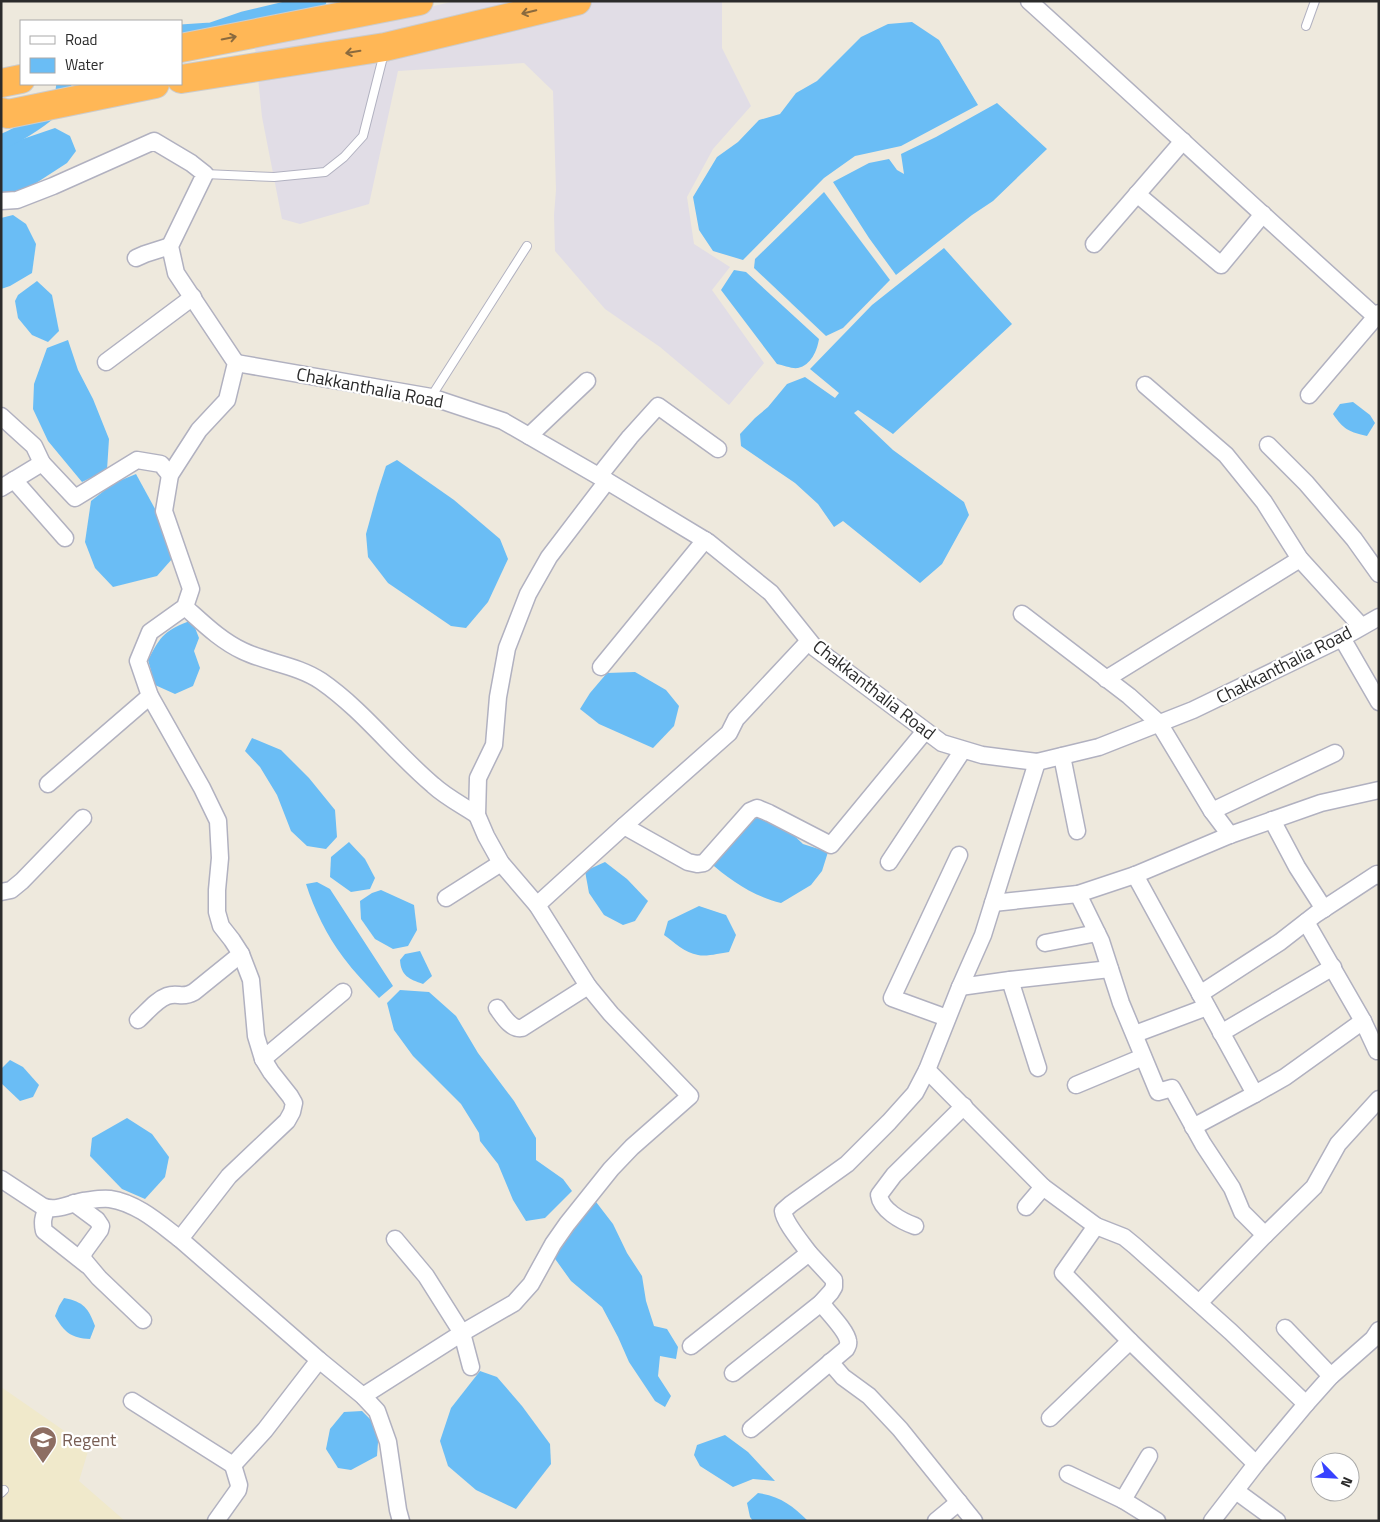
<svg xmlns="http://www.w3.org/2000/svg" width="1380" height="1522" font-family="'Titillium Web',sans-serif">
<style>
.industrial{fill:#e1dde6}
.education{fill:#f0e9cb}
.water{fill:#6abdf5}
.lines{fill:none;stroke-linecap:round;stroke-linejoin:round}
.canal{stroke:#6abdf5;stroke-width:15}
.lane-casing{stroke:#b1b1c0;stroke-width:10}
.street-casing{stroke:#b1b1c0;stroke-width:19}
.highway-casing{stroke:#ccc;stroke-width:30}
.lane{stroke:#fff;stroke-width:8}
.street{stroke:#fff;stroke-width:16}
.highway{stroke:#ffb756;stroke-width:28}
.oneway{stroke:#8a6a3e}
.labels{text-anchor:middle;stroke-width:4.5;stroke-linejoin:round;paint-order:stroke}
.street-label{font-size:18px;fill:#2b2b2b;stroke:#fff}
.education-label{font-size:18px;fill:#785e54;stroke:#fff;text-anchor:start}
</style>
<rect width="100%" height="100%" fill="#eee9dd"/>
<!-- industrial -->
<path class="industrial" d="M455,1H722V48L751,106L713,149L687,197L694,244L730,267L712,290L764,363L729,405L660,347L605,309L555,251L554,215L556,190L553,91L524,63L398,71L369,204L300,224L282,219L262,117L255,48Z"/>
<!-- education -->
<path class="education" d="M1,1387L89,1448L79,1481L125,1521H1Z"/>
<!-- water -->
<g class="water">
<path d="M912,22L939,40L978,105L901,146L855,156L824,178L743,260L713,251L699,230L693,197L717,157L738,142L759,120L780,114L796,93L817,81L861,37L888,24Z"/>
<path d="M997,103L1047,149L993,201L972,215L896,275L869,238L833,182L869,163L889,159L897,170L904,174L901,154L936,137Z"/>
<path d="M55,128L70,136L76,151L67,163L30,187L5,194L1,192V150L11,143Z"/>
<path d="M824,192L890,280L843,328L826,336L754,268L755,259Z"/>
<path d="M13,215L26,224L36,244L32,273L10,286L1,289V218Z"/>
<path d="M944,248L1012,324L893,434L858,410L854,413L893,450L964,502L969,515L942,564L920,583L843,521L834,527L818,504L795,483L741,446L740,434L755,418L768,407L787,384L805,377L835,398L839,393L810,369L872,305Z"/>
<path d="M734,270L746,272L819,339C817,351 811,365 798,368C792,369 783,365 777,364L721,290Z"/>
<path d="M37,281L52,295L59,331L48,342L32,335L18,318L15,301L18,295Z"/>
<path d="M68,340L78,370L93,399L109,439L107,470L82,482L48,441L33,409L34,384L47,348Z"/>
<path d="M1353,402L1370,415L1375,423L1367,436C1349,432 1343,429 1333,414L1340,404Z"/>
<path d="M397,460L454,500L500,539L508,559L488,602L466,628L451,626L388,583L368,557L366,534L377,494L386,466Z"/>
<path d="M136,474L160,518L172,559L157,576L113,587L95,568L85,542L91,501L114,483Z"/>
<path d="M192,620L199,638L194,651L200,668L193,686L175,694L155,685L148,660C162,634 164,631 192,620Z"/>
<path d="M635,672L666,690L679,706L674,726L653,748L599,724L580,709L590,693L607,673Z"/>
<path d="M252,738L281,750L309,778L335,810L337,837L326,849L307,846L291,831L277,795L260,767L245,751Z"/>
<path d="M762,815L785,827L803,844L828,852L822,871L811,885L781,903C752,896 730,880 708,861L747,819Z"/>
<path d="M349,842L365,859L375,878L370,889L351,892L330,877L331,857Z"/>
<path d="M605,862L627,879L648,901L635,921L623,925L604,915L589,893L585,871Z"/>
<path d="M317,882L330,889L393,986L379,998C367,985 354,972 343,957C327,936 314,909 306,884Z"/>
<path d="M381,890L414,905L417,930L408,946L393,949L375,939L361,919L360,901L372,893Z"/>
<path d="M699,906L726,915L736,935L729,952C720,953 707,957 698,955C685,953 674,942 664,935L668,921Z"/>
<path d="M420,951L432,976L423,984C409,979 401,976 400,960L405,954Z"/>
<path d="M400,990L429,992L456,1016L478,1053L514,1101L536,1138V1160L563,1179L572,1191L545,1218L526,1221L513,1200L498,1164L480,1141L479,1133L461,1104L413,1056L394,1030L387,1003Z"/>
<path d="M10,1060L23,1067L39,1085L33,1097L20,1101L1,1083V1069Z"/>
<path d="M127,1118L152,1134L169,1157L165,1177L145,1199L122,1189L90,1156L92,1138Z"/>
<path d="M593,1198L613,1224L627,1253L642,1276L646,1301L654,1326L667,1329L678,1347L676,1359L660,1356L658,1376L671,1396L665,1407L655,1401L629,1362L618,1337L602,1307L571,1281L553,1256Z"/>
<path d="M64,1298C84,1302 88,1308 95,1326L90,1339C71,1338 64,1332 55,1316L59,1306Z"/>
<path d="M480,1371L497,1377L522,1406L550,1444L551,1464L516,1509L476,1490L448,1466L440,1441L451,1408Z"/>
<path d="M362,1411L379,1428L377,1456L351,1470L338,1468L326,1449L330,1429L344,1412Z"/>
<path d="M725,1435L748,1452L775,1481L753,1479L733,1487L700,1466L694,1455L697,1445Z"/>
<path d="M758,1493C780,1496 792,1505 808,1521H753L750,1517L747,1503Z"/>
</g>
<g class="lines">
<!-- canal -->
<g class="canal">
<path d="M181,32L211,30L243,19L319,1"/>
<path d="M1,142C17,136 53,114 61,99C63,95 63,88 64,84"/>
</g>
<!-- lane casing -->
<g class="lane-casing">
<g id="lane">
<path d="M1306,26L1315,1"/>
<path d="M205,174L274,177L325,172L344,157L363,136L384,53"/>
<path d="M431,397L527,246"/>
<path d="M1,1493L4,1490"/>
</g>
</g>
<!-- street casing -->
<g class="street-casing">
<g id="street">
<path d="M1029,1C1145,106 1259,212 1375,316"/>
<path d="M1137,194L1221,265L1263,214"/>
<path d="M1,201L17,200L53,186L154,141L191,163L205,174L170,246L176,273L236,363L227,400L199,430L170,475L164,511L191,589L185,607L150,632L138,661L150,696L202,788L218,821L220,858L217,890V912L221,926L232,940L241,954L251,980L256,1036L263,1059L271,1072L290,1096L294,1103L292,1112L287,1121L229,1176L180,1239L319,1360L363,1396L377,1411L388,1442L398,1510L401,1521"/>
<path d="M1094,244L1183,141"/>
<path d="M136,258L145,254L170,246"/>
<path d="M106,362L193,297"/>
<path d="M236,363L431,397L503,421L607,481L708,542L771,593L815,648L942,743L982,755L1037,762L1099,747L1193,710L1342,638L1379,617"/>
<path d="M1145,385L1226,455L1264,502L1300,559L1361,626"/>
<path d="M1309,395L1379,313"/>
<path d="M1,416L34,446L42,463"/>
<path d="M529,436L587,381"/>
<path d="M1268,445L1306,483L1354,539L1379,574"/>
<path d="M599,476L630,437L658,406L718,449"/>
<path d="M14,480L65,538"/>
<path d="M1,488L42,463L75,498L137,460L161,464L170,475"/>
<path d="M185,607C203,623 221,641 243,651C268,663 297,665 321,681C363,710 394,752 433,785C446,797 462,805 477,815"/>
<path d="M1022,614L1129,696L1159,723L1212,811L1230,835"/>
<path d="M1342,638L1379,702"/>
<path d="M601,667L705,540"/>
<path d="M1106,679L1300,559"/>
<path d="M1062,756L1077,831"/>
<path d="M48,784L150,696"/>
<path d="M1212,811L1335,753"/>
<path d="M1272,820L1297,867L1324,909"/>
<path d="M624,826L688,862L697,864L704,863L750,811L757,808L769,813L831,845L925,731"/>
<path d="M889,862L963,750"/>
<path d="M1135,875L1255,1094L1285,1077L1363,1021"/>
<path d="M1,892L11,890L22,881L83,818"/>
<path d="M1078,894L1101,941L1121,1003L1158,1092L1172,1088L1203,1144L1232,1188L1242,1212L1265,1235"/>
<path d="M446,898L501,863"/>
<path d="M993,903L1078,894L1135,875L1230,835L1321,803L1379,790"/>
<path d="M537,905L624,826L729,733L736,719L809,641"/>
<path d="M1306,922L1363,1021L1377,1051"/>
<path d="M1045,943L1097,933"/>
<path d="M1010,980L1038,1068"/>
<path d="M960,987L1010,980L1110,969"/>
<path d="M1200,994L1280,942L1316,914L1377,874L1379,876"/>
<path d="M497,1008C503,1016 511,1030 522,1028L588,986"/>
<path d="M947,1018L892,998L959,855"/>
<path d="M138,1020C147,1012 156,1000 167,996C178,992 182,999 194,992L241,954"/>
<path d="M1221,1033L1333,967"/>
<path d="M1135,1034L1207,1007"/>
<path d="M263,1059L343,992"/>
<path d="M927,1070L1043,1187L1026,1207"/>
<path d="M1076,1085L1143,1057"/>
<path d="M1193,1127L1255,1094"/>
<path d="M1,1179L42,1206C56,1212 69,1204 83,1201C92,1200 101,1198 110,1199C137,1203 159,1223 180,1239"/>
<path d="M1043,1187L1096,1226L1124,1237L1135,1246L1231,1332L1306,1404"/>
<path d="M74,1203L97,1220L101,1226L100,1230L84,1252L83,1259L99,1278L143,1320"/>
<path d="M47,1208C43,1217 42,1222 44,1231L87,1265"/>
<path d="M915,1226C901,1221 881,1210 879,1195L894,1175L964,1106"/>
<path d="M1096,1226L1063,1273L1130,1341L1256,1464"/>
<path d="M395,1239L426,1276L462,1333L471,1367"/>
<path d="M1199,1303L1265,1235L1314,1187L1338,1144L1379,1099"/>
<path d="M1285,1328L1331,1376"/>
<path d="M691,1346L809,1253C802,1243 784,1222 783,1211L791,1204L847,1164L889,1122L915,1093L927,1070L960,987L983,935L1037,762"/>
<path d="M830,1362L843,1377L869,1396L900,1429L974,1521"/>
<path d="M733,1373L821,1303L831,1292L834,1287V1280L809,1253"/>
<path d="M363,1396L462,1333L514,1303L531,1284L553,1244L567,1224L611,1169L632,1147L690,1096L611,1014L588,986L537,905L501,863L486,836L477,815L478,778L494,745L498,697L507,648L528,594L549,557L607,481"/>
<path d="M132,1401L233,1465L265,1430L319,1360"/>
<path d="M1050,1418L1130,1341"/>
<path d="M751,1429L846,1349C848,1345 849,1345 848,1341C847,1331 828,1312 821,1303"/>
<path d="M1068,1474L1123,1500L1157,1521"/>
<path d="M1236,1491L1277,1521"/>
<path d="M1123,1500L1149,1456"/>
<path d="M216,1521L238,1490L239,1485L233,1465"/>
<path d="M936,1521L959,1502"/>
<path d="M1212,1521L1256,1464L1306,1404L1331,1376L1373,1339L1379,1330"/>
</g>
</g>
<!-- highway casing -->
<g class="highway-casing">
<g id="highway">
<path d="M181,48L419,1"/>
<path d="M181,79L385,47L577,1"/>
<path d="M1,83L21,79"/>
<path d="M1,112L8,114L155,84"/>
</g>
</g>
<!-- lane -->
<use href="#lane" class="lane"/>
<!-- street -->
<use href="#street" class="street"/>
<!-- highway -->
<use href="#highway" class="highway"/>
</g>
<!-- one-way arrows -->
<defs><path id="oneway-shaft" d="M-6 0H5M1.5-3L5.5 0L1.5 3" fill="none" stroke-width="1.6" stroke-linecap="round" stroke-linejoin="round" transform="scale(1.25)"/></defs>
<g class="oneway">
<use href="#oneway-shaft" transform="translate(529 12) rotate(167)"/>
<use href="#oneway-shaft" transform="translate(229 38) rotate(-11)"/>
<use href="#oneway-shaft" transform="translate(353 52) rotate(171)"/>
</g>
<!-- icons -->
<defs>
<g id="university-pin" transform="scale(1.4375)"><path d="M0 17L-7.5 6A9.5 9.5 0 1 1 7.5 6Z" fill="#8d6e63" stroke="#fff"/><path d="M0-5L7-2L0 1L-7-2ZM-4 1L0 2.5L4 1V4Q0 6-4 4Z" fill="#fff"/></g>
</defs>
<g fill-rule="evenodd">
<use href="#university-pin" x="43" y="1440"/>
</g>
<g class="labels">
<!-- street labels -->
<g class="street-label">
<text transform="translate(370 388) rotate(11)" y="6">Chakkanthalia Road</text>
<text transform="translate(1284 665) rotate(-27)" y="6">Chakkanthalia Road</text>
<text transform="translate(874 690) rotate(38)" y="6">Chakkanthalia Road</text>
</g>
<!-- education labels -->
<g class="education-label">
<text x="62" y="1446">Regent</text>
</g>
</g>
<!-- border -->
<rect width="1380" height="1522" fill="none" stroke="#2b2b2b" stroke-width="5"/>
<!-- legend -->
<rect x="20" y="20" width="162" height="65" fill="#ffffff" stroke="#aaaaaa"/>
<rect x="30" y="36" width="25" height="8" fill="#ffffff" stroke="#aaaaaa"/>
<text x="65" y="45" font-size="15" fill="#2b2b2b">Road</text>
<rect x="30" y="58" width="25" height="15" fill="#6abdf5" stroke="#aaaaaa"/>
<text x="65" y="70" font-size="15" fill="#2b2b2b">Water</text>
<!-- north arrow -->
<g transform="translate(1335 1477) rotate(114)"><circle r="24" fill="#ffffff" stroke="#aaaaaa"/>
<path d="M0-4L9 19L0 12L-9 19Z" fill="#3842ff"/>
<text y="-8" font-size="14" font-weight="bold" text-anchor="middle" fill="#2b2b2b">N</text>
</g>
</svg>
